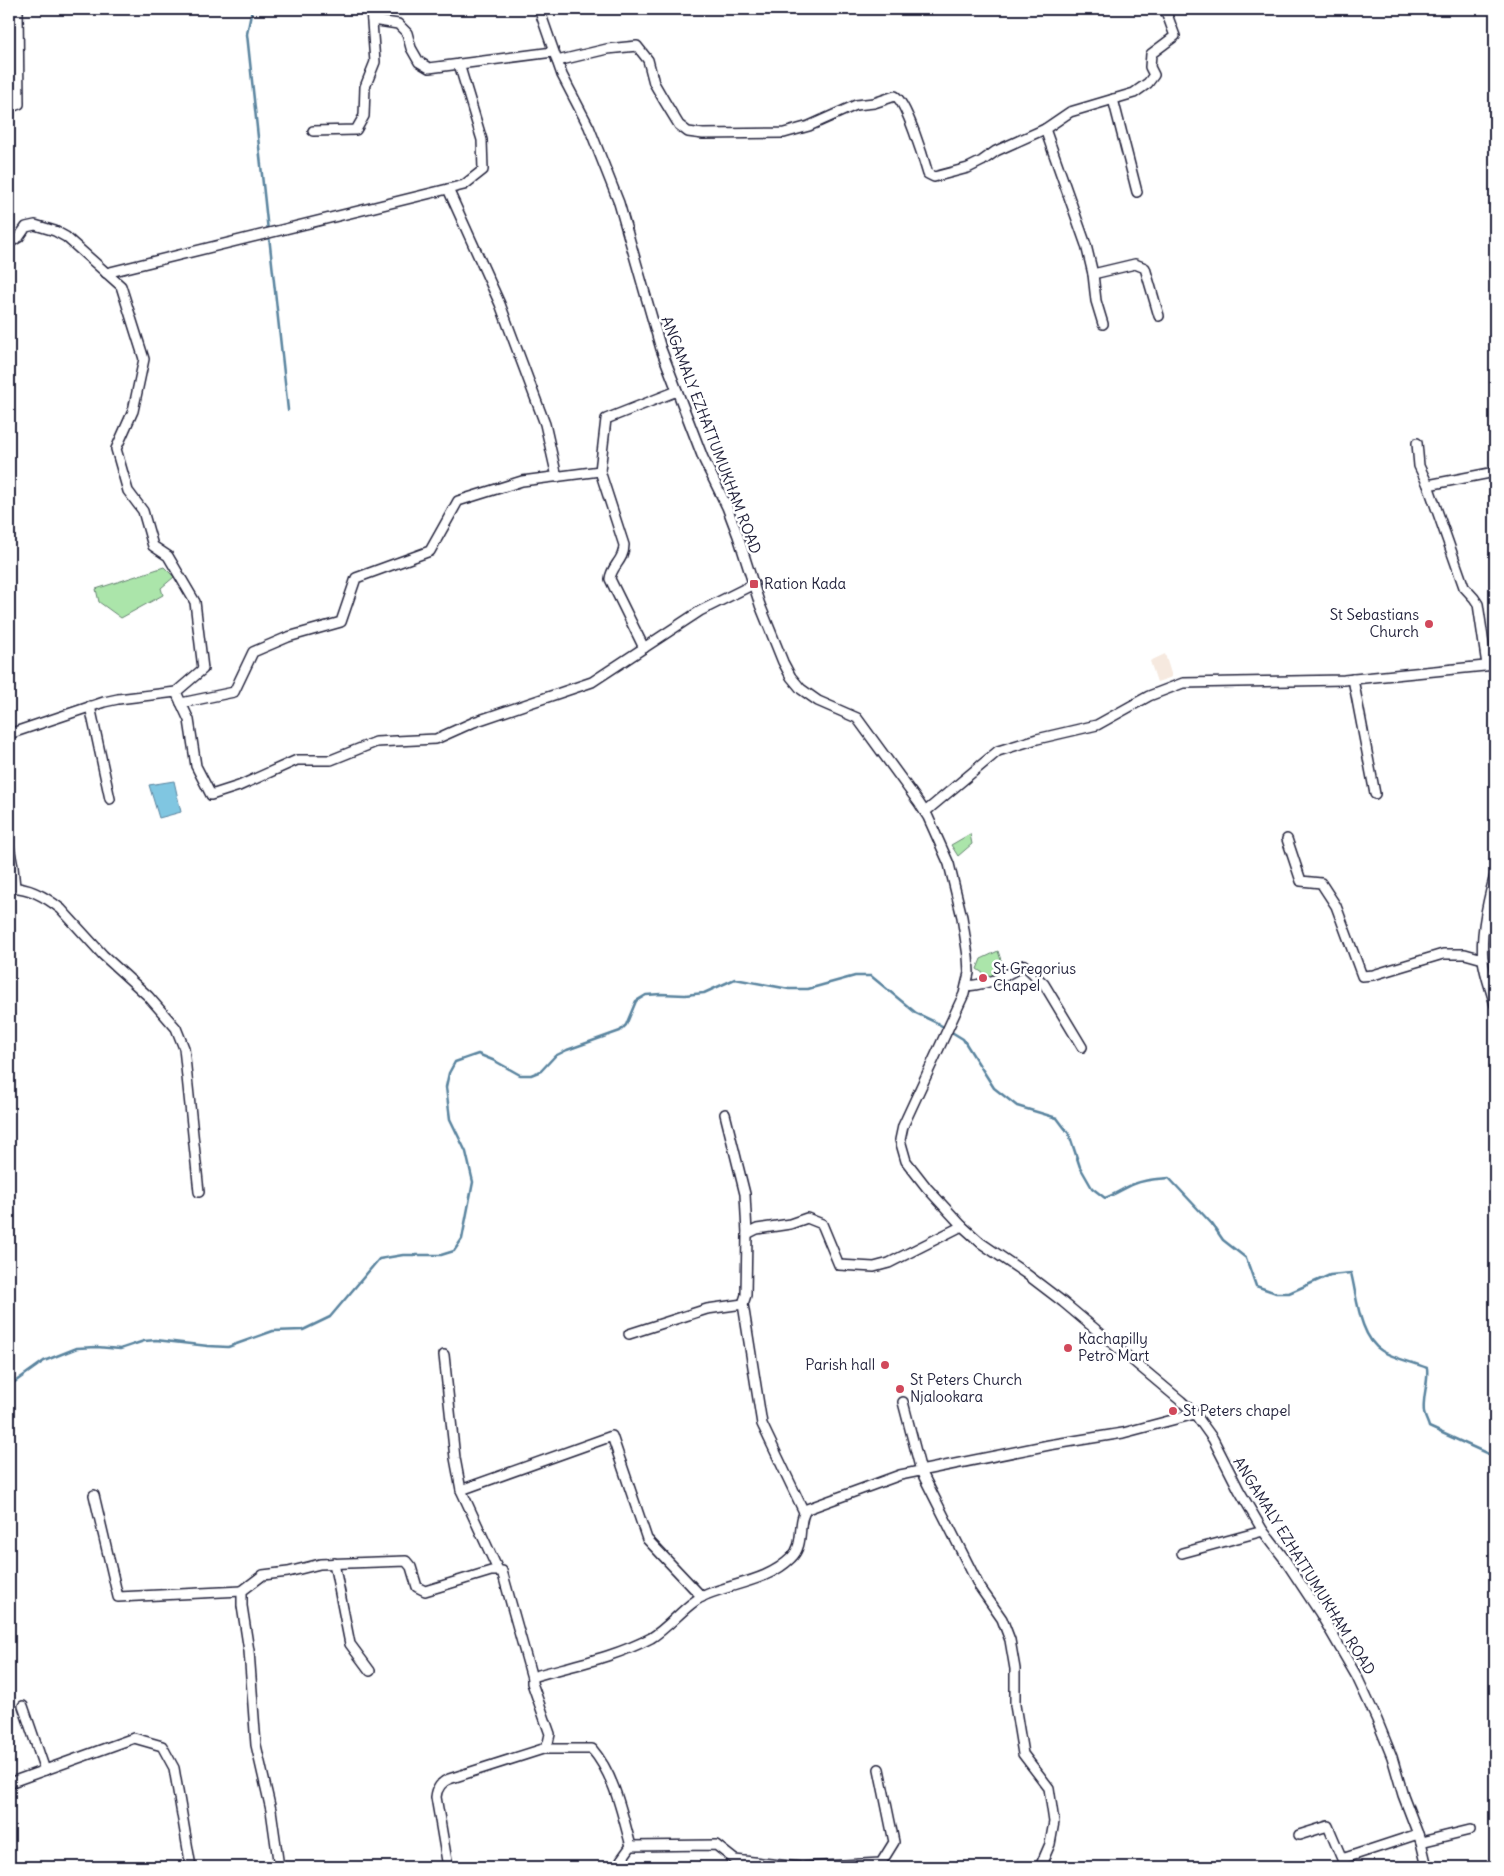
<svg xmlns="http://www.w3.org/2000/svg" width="1504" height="1876" font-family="Delius,sans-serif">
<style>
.built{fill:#f6e9df}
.green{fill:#abe5aa;stroke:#668472}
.water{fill:#80c6e1;stroke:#5a849f}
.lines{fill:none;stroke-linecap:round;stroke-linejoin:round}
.stream{stroke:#5a849f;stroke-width:2.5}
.minor-casing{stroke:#22223b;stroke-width:12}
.minor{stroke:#fff;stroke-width:9}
.poi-dot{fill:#d1495b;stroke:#fff;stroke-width:2}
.labels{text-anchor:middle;stroke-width:5;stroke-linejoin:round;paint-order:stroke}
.street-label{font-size:15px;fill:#22223b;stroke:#fff}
.poi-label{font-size:15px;fill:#22223b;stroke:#fff;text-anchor:start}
</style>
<rect width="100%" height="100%" fill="#fff"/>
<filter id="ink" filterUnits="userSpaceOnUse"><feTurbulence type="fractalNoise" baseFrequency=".02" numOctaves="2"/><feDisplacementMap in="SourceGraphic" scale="10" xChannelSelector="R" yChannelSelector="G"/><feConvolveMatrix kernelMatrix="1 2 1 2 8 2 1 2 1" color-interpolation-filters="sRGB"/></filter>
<g filter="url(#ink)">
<!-- built -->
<path class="built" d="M1165,654L1172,677L1157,682L1150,661Z"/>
<!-- green -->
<g class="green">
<path d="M164,567L174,577L161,588L163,595L121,618L99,602L96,589Z"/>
<path d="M970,834L972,844L958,856L951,845Z"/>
<path d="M998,951L1005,972L990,978L977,969L981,959Z"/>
</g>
<!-- water -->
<path class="water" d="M174,781L181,812L159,818L149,785Z"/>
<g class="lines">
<!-- stream -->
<g class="stream">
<path d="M252,9L247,34L268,231"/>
<path d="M269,236L288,410"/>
<path d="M9,1386L44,1361L77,1348L97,1347L120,1349L144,1341L156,1340L208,1346L228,1347L273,1331L303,1330L330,1317L379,1259L403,1255H441L454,1251L462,1239L473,1182L466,1152L450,1119L446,1087L449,1073L455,1062L478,1054L495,1061L520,1075H531L541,1071L555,1056L567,1050L620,1031L626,1025L636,1001L646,995L661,994L685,995L704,993L735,979L789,989H808L855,976H871L916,1013L937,1023L963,1039L994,1088L1017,1106L1057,1118L1069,1134L1080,1167L1092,1188L1105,1198C1116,1194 1124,1188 1134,1184C1146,1179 1157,1179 1169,1178L1212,1224L1223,1240L1246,1258L1256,1286L1276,1293H1289L1330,1275L1351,1273C1357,1296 1359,1337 1382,1351C1395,1359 1413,1362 1427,1368C1429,1382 1422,1397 1424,1412C1424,1416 1428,1422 1429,1427L1495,1457"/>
</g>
<!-- minor casing -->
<g class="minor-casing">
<g id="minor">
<path d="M539,9L562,75L589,127L619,203L661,349L703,458L727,507L738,536L760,605L783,662L791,677L801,689L818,701L857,718L919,803L928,817L941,846L949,864L962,917L968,956L969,973L964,994L903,1126L900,1140L906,1161L927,1188L962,1226L981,1243L1025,1273L1063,1302L1181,1401L1195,1414L1213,1439L1239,1490L1263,1531L1283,1557L1320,1613L1357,1677L1377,1720L1392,1757L1403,1795L1421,1842L1427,1867"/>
<path d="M372,20L398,24L407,33L411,48L419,62L429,68L553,52"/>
<path d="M557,61L607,49L637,46L648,60L654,83L665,102L679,125L688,132L703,134L784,133L809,126L856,105L874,103L895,96C906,101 924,160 928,174L934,177L968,168L982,161L996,151L1045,129L1070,112L1134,93L1148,83L1154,75L1150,67L1151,54L1175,36L1165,9"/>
<path d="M1113,99L1137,192"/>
<path d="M9,108L19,104L18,9"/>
<path d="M1045,129L1086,245L1093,274L1096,301L1103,324"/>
<path d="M313,131L356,130L364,116L365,87L375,62L371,9"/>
<path d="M448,189L500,304L545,424L557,477"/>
<path d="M9,243L19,237L26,227L35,225L55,231L66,237L121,286L144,359L133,411L116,449L128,491L143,511L153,546L168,556L195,602L203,669L176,692"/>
<path d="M106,273L464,185L483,170L482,140L459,64"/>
<path d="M1093,274L1135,264L1145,268L1159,316"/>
<path d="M1417,443L1419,466L1428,485L1464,587L1474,598L1478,604L1487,665"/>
<path d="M600,471L624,545C624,561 611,566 610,579L644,648"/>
<path d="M1428,485L1495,472"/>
<path d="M1353,679L1375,794"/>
<path d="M181,703L234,692L253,652L288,637L341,622L356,578L430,551L458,501L522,481L600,471L606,419L677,391"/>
<path d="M90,706L110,799"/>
<path d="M9,734L104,702L118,699L176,692L189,720L196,766L211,795L239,786L297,760H331L376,742L436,739L474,722L592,682L700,611L754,584"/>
<path d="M925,812L998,751L1037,739L1097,725L1149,696L1183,683L1344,680L1495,665"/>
<path d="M1287,839L1301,881L1321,883L1336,906L1362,976L1373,975L1443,954H1465L1483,959"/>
<path d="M9,846L13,867L15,887"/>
<path d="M1495,875C1488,900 1480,934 1483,960C1485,975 1491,990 1495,1005"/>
<path d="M9,888C27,886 47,898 61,909L103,955L148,996L176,1028L184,1048L199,1192"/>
<path d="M967,986C990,984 1004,977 1024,965L1044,984L1082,1047"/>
<path d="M725,1114L745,1194L747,1234L746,1295L743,1304L762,1424L804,1512"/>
<path d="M747,1234L757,1229L790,1224L807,1218L822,1224L839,1265L874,1267L889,1263L962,1226"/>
<path d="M629,1334L707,1309L743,1304"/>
<path d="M444,1355L455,1458L461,1490L498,1570"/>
<path d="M903,1402L921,1471L979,1586L1002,1619L1010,1640L1015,1669V1705L1023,1754L1049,1788L1054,1822L1050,1844L1040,1867"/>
<path d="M461,1490L612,1436L647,1539L702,1597"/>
<path d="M94,1495L118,1597L242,1591"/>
<path d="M1182,1553L1263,1531"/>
<path d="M334,1563L350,1644L370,1671"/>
<path d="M23,1706L45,1770"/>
<path d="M543,1749H592C615,1776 622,1814 631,1846"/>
<path d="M9,1783L134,1738L162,1746L174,1768L191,1867"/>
<path d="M1299,1835L1328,1826L1342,1859L1418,1834"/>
<path d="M1421,1842L1470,1830"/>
<path d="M631,1846L716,1845L735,1860L799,1867"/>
<path d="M279,1867L271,1810L256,1745L249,1651L242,1606V1591L263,1575L288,1572L320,1564L406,1561L411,1567L417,1587L425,1591L491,1571H502L532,1678"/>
<path d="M448,1867L436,1797C437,1788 441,1782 449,1779L543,1749L548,1743L550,1734L532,1683V1678L535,1676C574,1665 615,1657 651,1638C671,1626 687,1602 708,1594C736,1583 769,1580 791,1558C806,1544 796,1521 807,1509L900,1475L1049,1445L1123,1433L1195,1414"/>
<path d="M618,1867L621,1860L631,1846"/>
<path d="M805,1867L881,1863L894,1842L879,1769"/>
</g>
</g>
<!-- minor -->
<use href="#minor" class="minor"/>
</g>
</g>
<!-- markers -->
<g class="poi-dot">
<rect x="749" y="579" width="10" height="10" rx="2.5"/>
<circle cx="1429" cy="624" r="5"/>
<circle cx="983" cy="978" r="5"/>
<circle cx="1068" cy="1348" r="5"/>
<circle cx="885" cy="1365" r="5"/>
<circle cx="900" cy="1389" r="5"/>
<circle cx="1173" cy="1411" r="5"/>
</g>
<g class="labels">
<!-- street labels -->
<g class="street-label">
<text transform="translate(711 435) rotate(69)" y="5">ANGAMALY EZHATTUMUKHAM ROAD</text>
<text transform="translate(1304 1566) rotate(58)" y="5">ANGAMALY EZHATTUMUKHAM ROAD</text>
</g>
<!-- poi labels -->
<g class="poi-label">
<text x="764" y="589">Ration Kada</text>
<text x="1419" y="620" text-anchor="end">St Sebastians<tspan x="1419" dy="17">Church</tspan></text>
<text x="993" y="974">St Gregorius<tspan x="993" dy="17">Chapel</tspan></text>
<text x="1078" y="1344">Kachapilly<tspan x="1078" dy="17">Petro Mart</tspan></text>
<text x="875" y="1370" text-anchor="end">Parish hall</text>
<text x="910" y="1385">St Peters Church<tspan x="910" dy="17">Njalookara</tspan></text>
<text x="1183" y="1416">St Peters chapel</text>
</g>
</g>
<!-- margin -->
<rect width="1504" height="1876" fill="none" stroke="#fff" stroke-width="30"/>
<rect x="15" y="15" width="1474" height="1846" fill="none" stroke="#22223b" stroke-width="2" filter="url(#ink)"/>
</svg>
